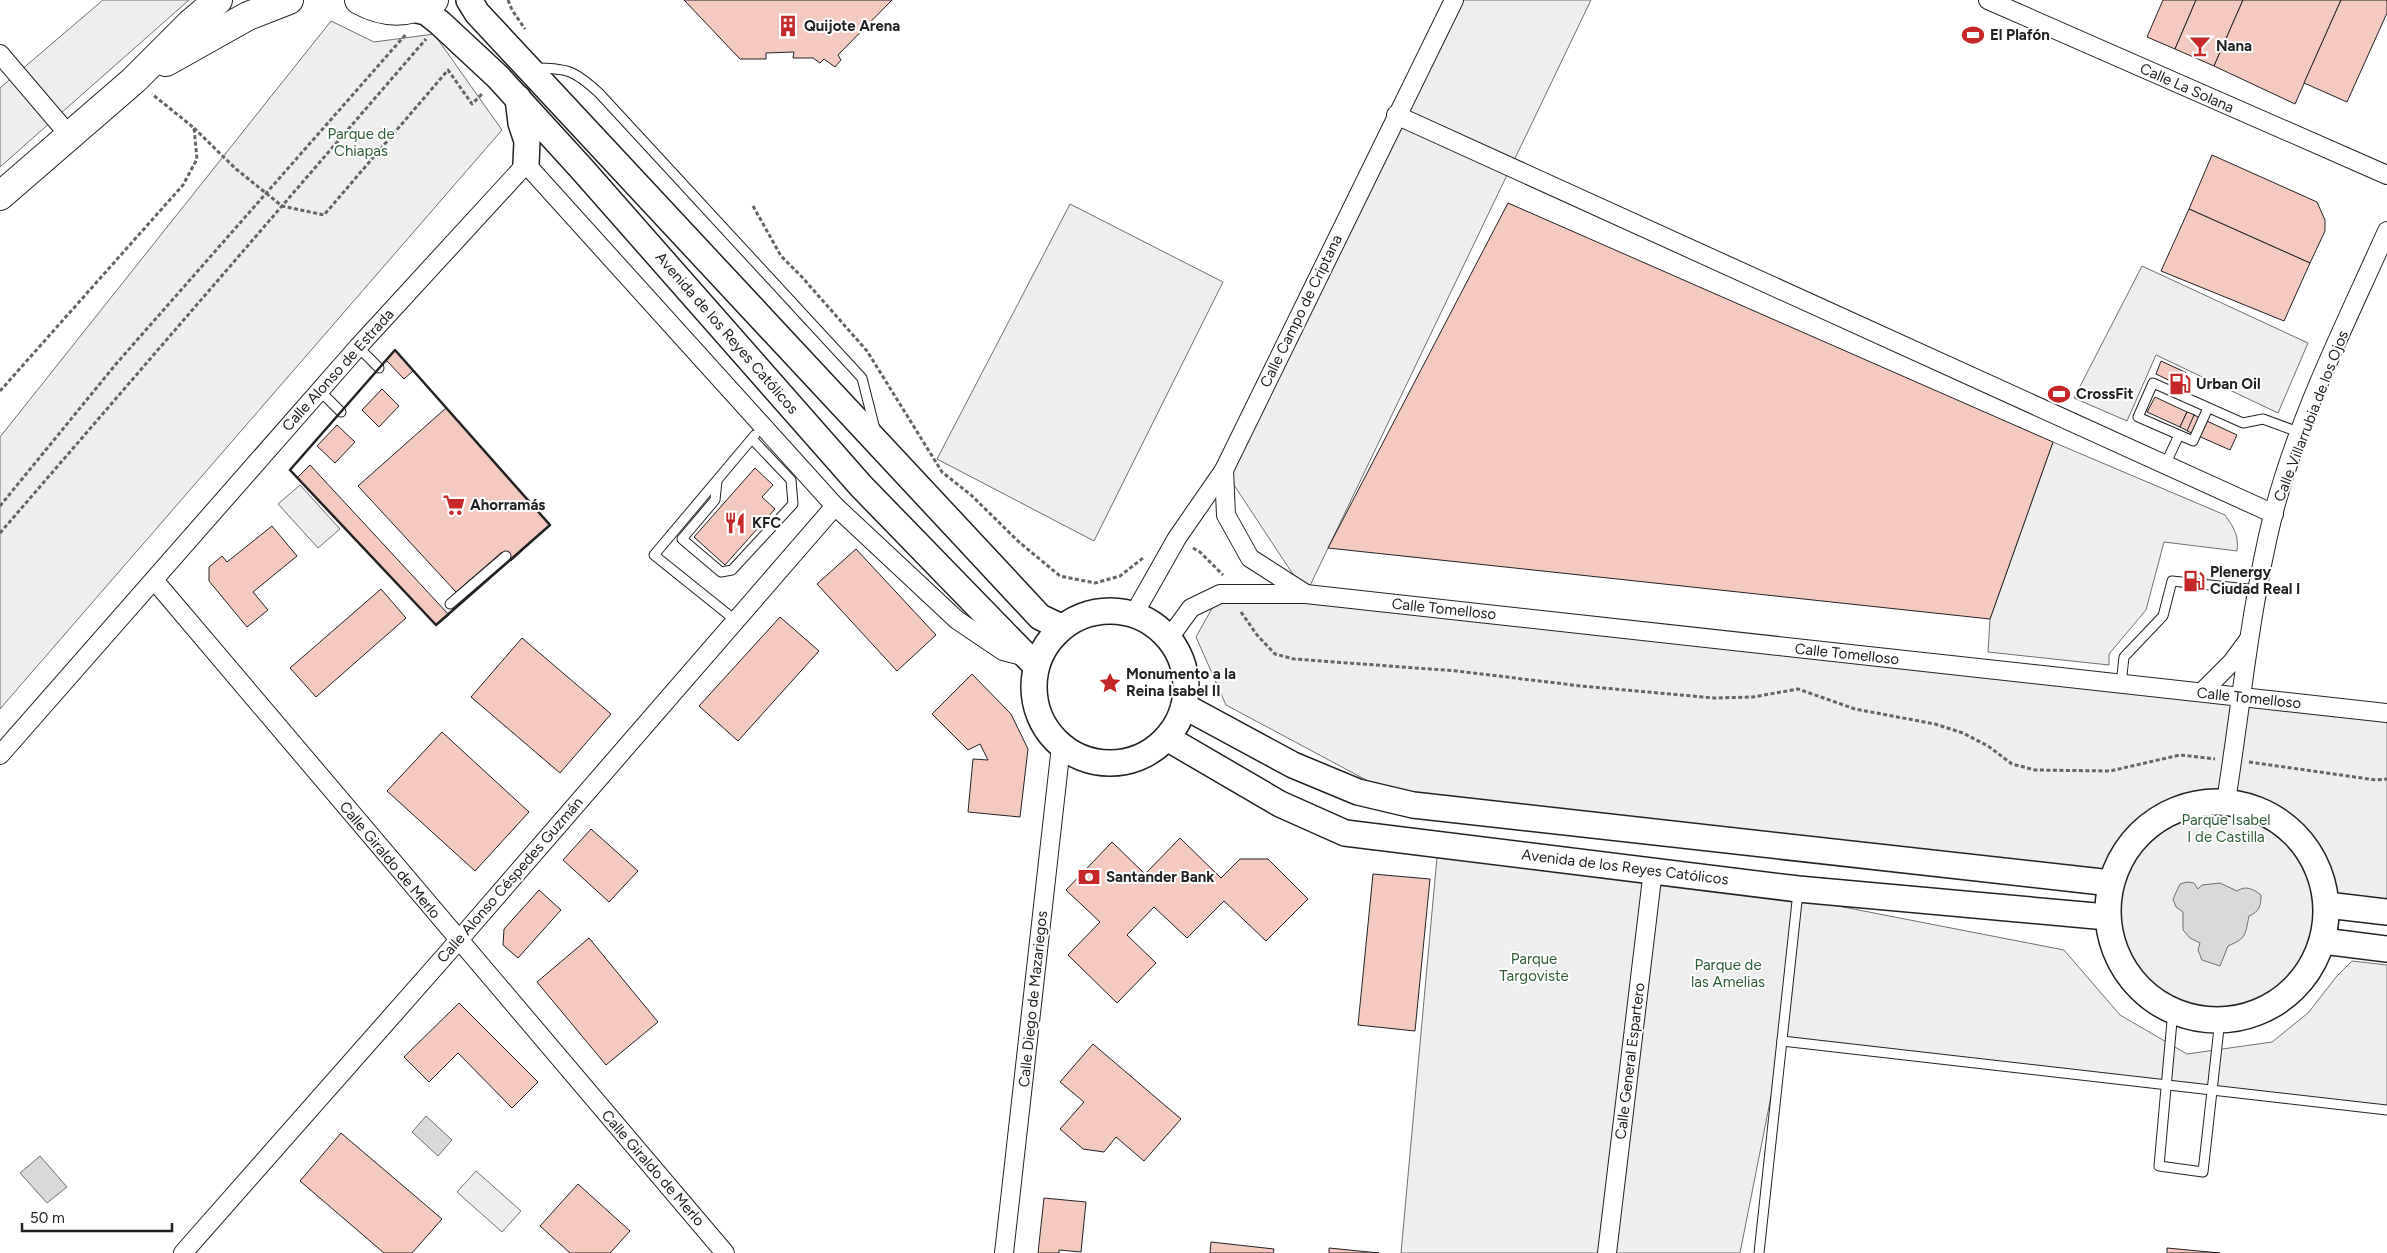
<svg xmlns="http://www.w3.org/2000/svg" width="2387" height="1253" font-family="Figtree,sans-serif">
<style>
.green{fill:#eee;stroke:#6f6f6f}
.water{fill:#d9d9d9;stroke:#6f6f6f}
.building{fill:#f3c9c0;stroke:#222}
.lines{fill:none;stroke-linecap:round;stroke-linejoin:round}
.service-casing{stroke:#222;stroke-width:11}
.minor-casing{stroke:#222;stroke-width:20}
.secondary-casing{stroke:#222;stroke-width:28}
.trunk-casing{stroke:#222;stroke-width:30}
.path{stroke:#646464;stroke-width:3;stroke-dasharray:4 2.5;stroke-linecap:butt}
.service{stroke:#fff;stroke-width:9}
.minor{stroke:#fff;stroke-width:18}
.secondary{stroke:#fff;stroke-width:25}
.trunk{stroke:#fff;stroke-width:28}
.wall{stroke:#222;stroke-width:2.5}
.labels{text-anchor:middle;stroke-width:4;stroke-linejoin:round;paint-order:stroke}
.poi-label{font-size:15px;font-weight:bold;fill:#222;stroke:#fff;text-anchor:start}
.street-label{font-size:15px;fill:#222;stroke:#fff}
.park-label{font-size:15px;fill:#2f5e38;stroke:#fff}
</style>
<rect width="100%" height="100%" fill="#fff"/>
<!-- green -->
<g class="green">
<path d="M103,0H189L0,167V88Z"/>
<path d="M1458,0H1591L1306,594L1224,470Z"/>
<path d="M331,21L374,42L434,34L502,130L0,709V437Z"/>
<path d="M1070,204L1223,282L1094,541L937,459Z"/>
<path d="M2142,266L2308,343L2278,413L2156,355L2127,421L2074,398Z"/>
<path d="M2053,442L2225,515C2234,528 2239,535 2237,551L2164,542L2146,610L2109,654V665L1988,652L1990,619Z"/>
<path d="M300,485L340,529L318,548L278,504Z"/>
<path d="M1220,594L2387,718V912L2327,906L2301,974L2243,1018L2173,1010L2128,976L2110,883L1413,805L1226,705L1196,637Z"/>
<path d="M1438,846L1653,870L2064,950L2120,1015L2187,1054L2272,1042L2308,1013L2337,976L2352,961L2387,965V1110L1782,1041L1740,1253H1401Z"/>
<path d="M476,1171L521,1211L502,1232L457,1192Z"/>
</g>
<!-- water -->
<g class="water">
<path d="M2187,882L2194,883L2198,889L2202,885L2220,883L2237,891C2246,885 2253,889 2261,895C2261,906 2259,912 2249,916C2245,935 2247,938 2228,946L2220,966L2202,960L2198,950L2200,943L2190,938L2183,930V912L2176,907L2173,899L2180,884Z"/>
<path d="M426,1116L452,1140L438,1156L412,1132Z"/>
<path d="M40,1156L67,1187L47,1203L20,1173Z"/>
</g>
<!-- building -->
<g class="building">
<path d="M684,0H892L838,55L841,60L835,67L824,59L820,63L813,58H793L794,52L766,53V59H740Z"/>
<path d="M2163,0H2196L2175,49L2147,37Z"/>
<path d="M2196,0H2243L2214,66L2175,49Z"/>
<path d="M2243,0H2341L2295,104L2214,66Z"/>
<path d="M2341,0H2387V13L2347,102L2304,83Z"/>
<path d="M2212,155L2317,202L2325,220V231L2310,263L2189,209Z"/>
<path d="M1508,203L2053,442L1990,619L1328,548Z"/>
<path d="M2189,209L2310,263L2284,321L2161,271Z"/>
<path d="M395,350L413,371L404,379L386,360Z"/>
<path d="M2161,361L2187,373L2181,386L2156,374Z"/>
<path d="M382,389L399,406L379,427L362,410Z"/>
<path d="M2155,397L2187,412L2180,427L2147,412Z"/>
<path d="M446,408L550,525L511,561L502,552L456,592L358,486Z"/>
<path d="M2187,412L2195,415L2188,431L2180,427Z"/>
<path d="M2194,415L2237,435L2230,450L2187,431Z"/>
<path d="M337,425L355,442L335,463L317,446Z"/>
<path d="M310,465L449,615L436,625L297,478Z"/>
<path d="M755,468L773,485L762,497L775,509L725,565L694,537Z"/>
<path d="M272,526L297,556L253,592L268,610L247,627L209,581V567L222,556L227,562Z"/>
<path d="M856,549L936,635L897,671L817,584Z"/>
<path d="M381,589L406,618L316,697L290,668Z"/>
<path d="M780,617L819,651L738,741L699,706Z"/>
<path d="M522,638L611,714L560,773L471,697Z"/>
<path d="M972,674L1011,714L1028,749L1020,817L968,812L973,759L988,760L980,744L968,750L932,714Z"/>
<path d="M442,732L529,812L475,871L387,791Z"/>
<path d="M591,829L638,871L609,902L563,860Z"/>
<path d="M1180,838L1221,878L1240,859H1268L1308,899L1266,941L1224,901L1187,938L1154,907L1127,935L1156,963L1117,1003L1068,955L1100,922L1066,890L1112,842L1145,874Z"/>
<path d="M1373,874L1430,879L1415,1031L1358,1025Z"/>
<path d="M539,890L561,910L518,958L503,945L504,929Z"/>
<path d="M589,938L658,1022L606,1065L537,982Z"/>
<path d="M459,1003L538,1082L512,1108L458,1053L429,1082L404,1057Z"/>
<path d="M1093,1044L1181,1119L1144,1161L1116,1137L1104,1152L1083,1149L1060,1129L1084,1102L1060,1082Z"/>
<path d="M341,1133L442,1219L412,1253H384L300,1181Z"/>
<path d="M578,1184L630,1231L610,1253H570L540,1226Z"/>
<path d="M1044,1198L1086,1202L1081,1252L1059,1250V1253H1038Z"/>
<path d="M1211,1242L1274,1249L1273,1253H1210Z"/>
<path d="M1329,1248L1379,1253H1329Z"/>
<path d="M2167,1248L2220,1253H2167Z"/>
</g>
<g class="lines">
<!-- service casing -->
<g class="service-casing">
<g id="service">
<path d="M534,68C567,68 574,70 599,93L862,378L875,429"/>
<path d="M358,347L379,368"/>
<path d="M320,391L341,412"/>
<path d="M2208,408L2193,441L2138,417L2153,383L2243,423L2263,419L2301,433"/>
<path d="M2165,465L2179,435"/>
<path d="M717,481L715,500L682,539L721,572L732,570L793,504L791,480L752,439"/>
<path d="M450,604L506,556"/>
<path d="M735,620L654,555L755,435"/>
<path d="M2121,684L2124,657L2163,616L2172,581L2257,590"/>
<path d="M2173,1010L2159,1166L2203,1172L2220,1019"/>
<path d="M1782,1041L2387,1110"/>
<path d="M1759,1253L1798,892"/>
</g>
</g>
<!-- minor casing -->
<g class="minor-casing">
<g id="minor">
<path d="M1988,0L2387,175"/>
<path d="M0,54L69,135"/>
<path d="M1396,115L2274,514"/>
<path d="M1224,470L1226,515L1250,558L1306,594"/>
<path d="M154,580L725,1253"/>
<path d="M1134,614L1177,538L1224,470L1454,0"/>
<path d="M1169,638L1191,608L1220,594H1306L2387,713"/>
<path d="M2202,692L2232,662L2249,639"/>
<path d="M0,755L358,347L526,164L835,506L957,620L1003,651L1026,657"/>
<path d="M2226,801C2241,707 2250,608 2273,515C2298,417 2346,323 2387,231"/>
<path d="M183,1253L458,941L835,506"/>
<path d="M1004,1253L1061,746"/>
<path d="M1607,1253L1653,870"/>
</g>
</g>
<!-- secondary casing -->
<g class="secondary-casing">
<g id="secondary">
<path d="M469,0L477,13L1040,617L1061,627"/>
<path d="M413,9L426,12L440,23L498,77L582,169L861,486L1036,666"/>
<path d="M518,98L521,123L527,141L526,164"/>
<circle cx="1110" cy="687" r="76"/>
<path d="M1184,706L1293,765L1358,792L1413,805L2111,883"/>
<path d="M1167,738L1280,804L1345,833L1798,889L2107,917"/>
<circle cx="2217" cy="911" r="109"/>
<path d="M2327,905L2387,912"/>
<path d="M2323,941L2387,949"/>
</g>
</g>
<!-- trunk casing -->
<g class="trunk-casing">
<g id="trunk">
<path d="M359,0C384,14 409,14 434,0"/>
<path d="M166,62L248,16L289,0"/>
<path d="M0,196L134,80L190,24L218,0"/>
</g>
</g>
<!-- path -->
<g class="path">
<path d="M508,0L512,10L525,29"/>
<path d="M194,128L236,169L282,206L324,215L448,70L472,104L483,93"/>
<path d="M753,206L781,256L802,277L867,351L942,472L971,495L1019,542L1060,576L1095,583L1120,576L1143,558"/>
<path d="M0,391L183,185L197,159L194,128L152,94"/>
<path d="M0,506L116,364L407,33"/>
<path d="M0,533L426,39"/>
<path d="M1193,548L1200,552L1223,575"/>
<path d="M1241,612L1257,635L1275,654L1294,659L1457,671L1581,686L1714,698L1753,697L1798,689L1855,709L1935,724L1963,733L1988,746L2012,764L2035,770L2110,771L2180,755L2215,759"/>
<path d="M2249,762L2376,780L2387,779"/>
</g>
<!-- service -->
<use href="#service" class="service"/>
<!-- minor -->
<use href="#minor" class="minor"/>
<!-- secondary -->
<use href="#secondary" class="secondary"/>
<!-- trunk -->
<use href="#trunk" class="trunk"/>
<!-- wall -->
<path class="wall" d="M395,350L550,525L436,625L290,470Z"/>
</g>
<!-- icons -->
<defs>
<g id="building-bare" transform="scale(1.725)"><path d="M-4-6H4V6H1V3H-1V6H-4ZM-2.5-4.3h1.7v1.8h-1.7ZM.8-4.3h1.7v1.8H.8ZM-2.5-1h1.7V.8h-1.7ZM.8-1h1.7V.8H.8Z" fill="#c62828" stroke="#fff" stroke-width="2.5" paint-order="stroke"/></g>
<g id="stadium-bare" transform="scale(1.725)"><path d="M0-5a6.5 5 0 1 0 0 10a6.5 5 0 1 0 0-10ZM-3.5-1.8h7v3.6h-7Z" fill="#c62828" stroke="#fff" stroke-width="2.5" paint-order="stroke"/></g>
<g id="bar-bare" transform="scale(1.725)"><path d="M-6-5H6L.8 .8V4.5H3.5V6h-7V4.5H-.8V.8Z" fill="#c62828" stroke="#fff" stroke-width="2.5" paint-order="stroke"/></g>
<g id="fuel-bare" transform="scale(1.725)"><path d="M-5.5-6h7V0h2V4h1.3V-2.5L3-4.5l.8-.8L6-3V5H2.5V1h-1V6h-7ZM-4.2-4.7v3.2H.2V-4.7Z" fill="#c62828" stroke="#fff" stroke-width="2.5" paint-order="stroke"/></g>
<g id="supermarket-bare" transform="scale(1.725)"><path d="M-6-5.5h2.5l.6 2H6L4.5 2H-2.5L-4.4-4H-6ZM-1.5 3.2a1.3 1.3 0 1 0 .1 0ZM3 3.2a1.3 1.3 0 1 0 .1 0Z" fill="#c62828" stroke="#fff" stroke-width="2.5" paint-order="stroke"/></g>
<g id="restaurant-bare" transform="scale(1.725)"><path d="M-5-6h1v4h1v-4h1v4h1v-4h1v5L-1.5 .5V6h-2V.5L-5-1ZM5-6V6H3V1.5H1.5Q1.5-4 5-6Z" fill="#c62828" stroke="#fff" stroke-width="2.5" paint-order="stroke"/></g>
<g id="sight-bare" transform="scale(1.725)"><path d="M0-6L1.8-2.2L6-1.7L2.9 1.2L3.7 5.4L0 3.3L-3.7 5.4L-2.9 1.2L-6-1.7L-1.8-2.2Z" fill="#c62828" stroke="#fff" stroke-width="2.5" paint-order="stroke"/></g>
<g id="bank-bare" transform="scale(1.725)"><path d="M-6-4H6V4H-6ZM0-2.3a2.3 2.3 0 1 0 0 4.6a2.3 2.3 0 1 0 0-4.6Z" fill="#c62828" stroke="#fff" stroke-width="2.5" paint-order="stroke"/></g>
</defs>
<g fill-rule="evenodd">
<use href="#building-bare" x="788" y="26"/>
<use href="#stadium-bare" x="1973" y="35"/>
<use href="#bar-bare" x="2200" y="46"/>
<use href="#fuel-bare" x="2180" y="384"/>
<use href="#stadium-bare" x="2059" y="394"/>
<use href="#supermarket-bare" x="454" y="505"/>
<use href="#restaurant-bare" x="735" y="523"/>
<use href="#fuel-bare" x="2194" y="581"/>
<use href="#sight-bare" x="1110" y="683"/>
<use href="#bank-bare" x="1089" y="877"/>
</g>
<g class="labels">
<!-- poi labels -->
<g class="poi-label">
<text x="804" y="31">Quijote Arena</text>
<text x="1990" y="40">El Plafón</text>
<text x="2216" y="51">Nana</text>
<text x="2196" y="389">Urban Oil</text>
<text x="2076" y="399">CrossFit</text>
<text x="470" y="510">Ahorramás</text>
<text x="752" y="528">KFC</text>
<text x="2210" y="577">Plenergy<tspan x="2210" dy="17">Ciudad Real I</tspan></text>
<text x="1126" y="679">Monumento a la<tspan x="1126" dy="17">Reina Isabel II</tspan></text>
<text x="1106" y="882">Santander Bank</text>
</g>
<!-- street labels -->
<g class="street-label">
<text transform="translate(2187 88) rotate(24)" y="5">Calle La Solana</text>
<text transform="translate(1301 311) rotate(-64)" y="5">Calle Campo de Criptana</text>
<text transform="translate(727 333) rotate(49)" y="5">Avenida de los Reyes Católicos</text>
<text transform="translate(338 370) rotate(-48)" y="5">Calle Alonso de Estrada</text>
<text transform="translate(2311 416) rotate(-69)" y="5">Calle Villarrubia de los Ojos</text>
<text transform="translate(1444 609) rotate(6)" y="5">Calle Tomelloso</text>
<text transform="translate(1847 654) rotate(6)" y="5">Calle Tomelloso</text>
<text transform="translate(2249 698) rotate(6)" y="5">Calle Tomelloso</text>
<text transform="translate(390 860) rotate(50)" y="5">Calle Giraldo de Merlo</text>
<text transform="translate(1625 867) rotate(7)" y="5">Avenida de los Reyes Católicos</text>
<text transform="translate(510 880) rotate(-49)" y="5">Calle Alonso Céspedes Guzmán</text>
<text transform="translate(1033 999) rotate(-84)" y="5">Calle Diego de Mazariegos</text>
<text transform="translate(1630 1061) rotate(-83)" y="5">Calle General Espartero</text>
<text transform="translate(653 1168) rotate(49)" y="5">Calle Giraldo de Merlo</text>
</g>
<!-- park labels -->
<g class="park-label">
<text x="361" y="139">Parque de<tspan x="361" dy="17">Chiapas</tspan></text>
<text x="2226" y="825">Parque Isabel<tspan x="2226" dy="17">I de Castilla</tspan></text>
<text x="1534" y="964">Parque<tspan x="1534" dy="17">Targoviste</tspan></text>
<text x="1728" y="970">Parque de<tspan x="1728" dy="17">las Amelias</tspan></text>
</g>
</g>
<!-- scale -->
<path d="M22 1223v8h150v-8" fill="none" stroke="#222222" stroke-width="2.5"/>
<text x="30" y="1223" font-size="15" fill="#222222" stroke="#ffffff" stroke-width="4" paint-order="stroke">50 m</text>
</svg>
